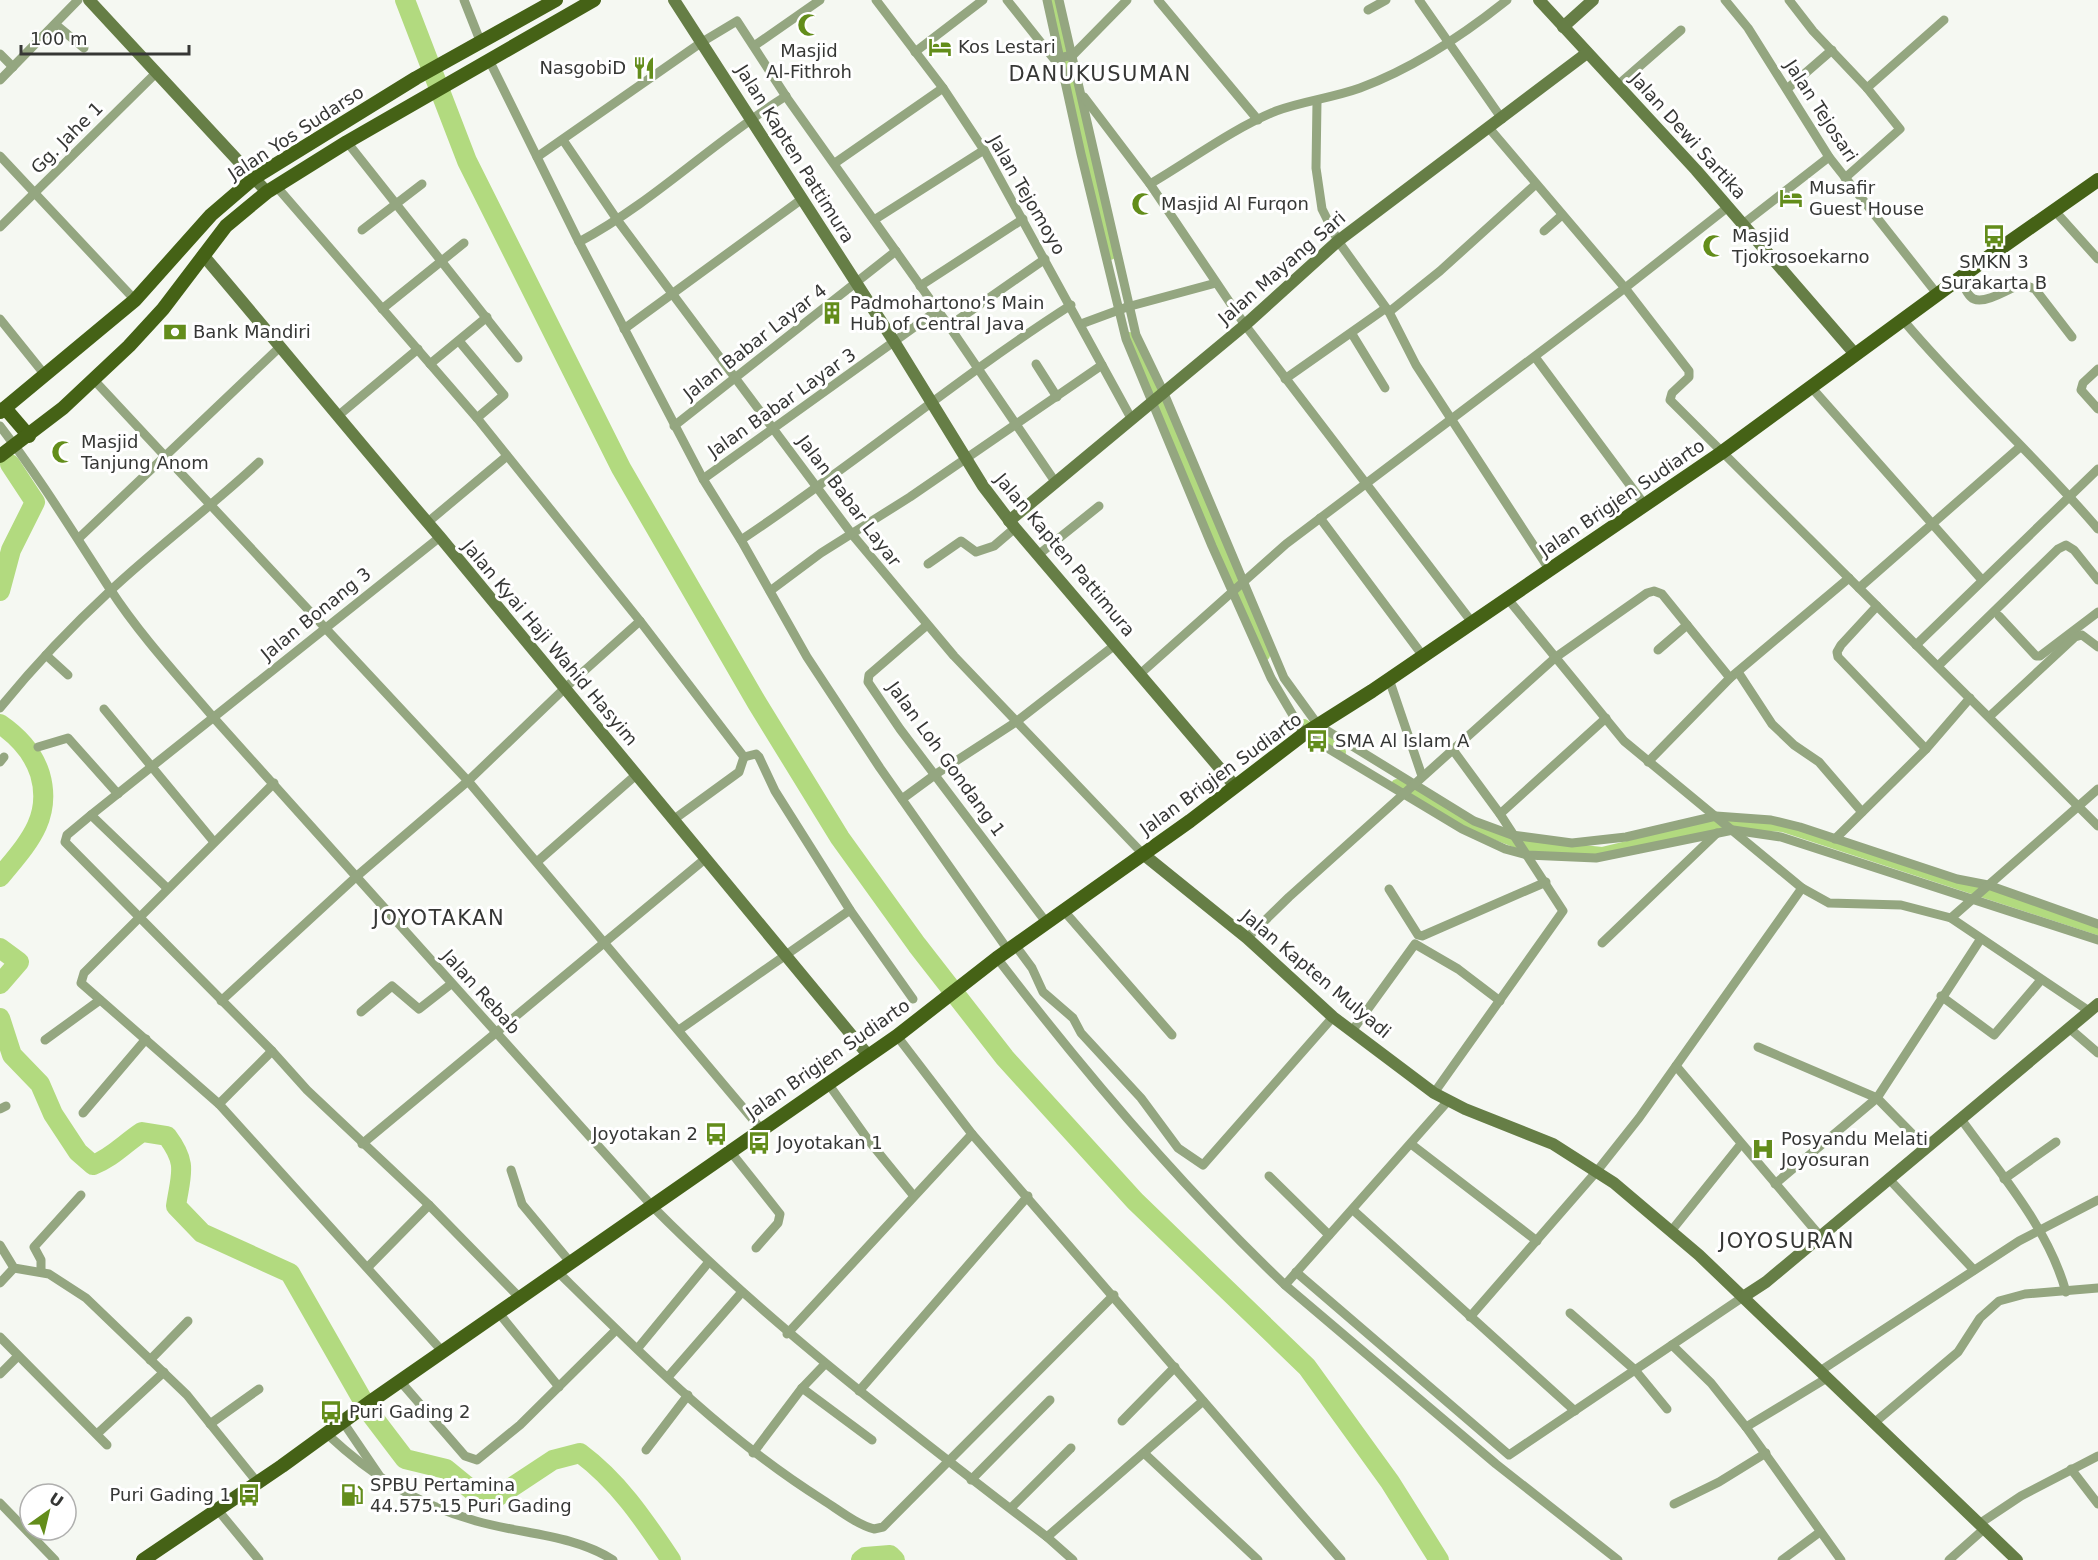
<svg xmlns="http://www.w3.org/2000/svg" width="2098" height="1560" font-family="'DejaVu Sans',sans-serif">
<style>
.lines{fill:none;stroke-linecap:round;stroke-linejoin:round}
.canal{stroke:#b2da7f;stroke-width:12}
.river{stroke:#b2da7f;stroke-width:20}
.street{stroke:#94a680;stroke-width:9}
.secondary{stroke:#667e46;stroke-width:12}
.primary{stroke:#456216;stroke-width:14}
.labels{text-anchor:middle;stroke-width:6;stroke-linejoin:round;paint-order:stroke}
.poi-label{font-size:18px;fill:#363735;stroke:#fff;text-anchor:start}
.street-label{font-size:18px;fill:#363735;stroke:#fff}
.quarter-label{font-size:21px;letter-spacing:1.5px;fill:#363735;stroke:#fff}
</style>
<rect width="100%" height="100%" fill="#f5f8f2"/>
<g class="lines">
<!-- canal -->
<g class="canal">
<path d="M1053,0L1110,254"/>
<path d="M1129,338L1160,399L1255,627L1264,655"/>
<path d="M1304,725L1340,752"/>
<path d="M1397,785L1473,825L1524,845L1602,853L1726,823L1783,826L2098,929"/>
</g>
<!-- river -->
<g class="river">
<path d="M405,0L467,161L621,468L757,703L840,838L917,945L1005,1058L1135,1201L1307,1367L1390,1482L1439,1560"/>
<path d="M0,591L11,550L35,502L10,464"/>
<path d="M0,724C19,737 33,752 40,774C53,819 26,845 0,877"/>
<path d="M0,948L19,962L0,984"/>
<path d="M0,1018L12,1055L40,1084L53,1114L78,1152L93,1165C112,1158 125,1143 142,1132L167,1136C188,1164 181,1173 176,1206L202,1233L290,1273L370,1413L405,1459L446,1469L479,1496L494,1499L553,1460L580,1453C619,1482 644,1520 671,1560"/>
<path d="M861,1560L865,1557L890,1555L895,1560"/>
</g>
<!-- street -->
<g class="street">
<path d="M464,0L481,43"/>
<path d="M876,0L943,88L984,150L1131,418"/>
<path d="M1007,0L1054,59L1073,55L1127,0"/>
<path d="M1047,0L1081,154L1126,339L1212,546L1271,678L1304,734L1462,829L1505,849L1527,855L1596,858L1733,830L1781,837L2098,940"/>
<path d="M1059,0L1136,335L1163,391L1284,678L1318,725L1474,821L1512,835L1572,843L1626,837L1716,816L1771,820L1800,827L1957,879L1988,885L2098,924"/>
<path d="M1158,0L1258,120"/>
<path d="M1419,0L1502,119"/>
<path d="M1725,0L1748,28L1829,157L1938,295"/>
<path d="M1789,0L1813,31L1867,88L1900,129L1845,178"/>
<path d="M1368,10L1386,0"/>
<path d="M55,24L84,48"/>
<path d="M754,46L820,0"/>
<path d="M915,52L983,0"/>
<path d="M0,54L13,67"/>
<path d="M490,62L579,242L703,479L741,540L807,657L880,768L1008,950"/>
<path d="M0,80L78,0"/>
<path d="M1618,85L1681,30"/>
<path d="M1867,88L1944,20"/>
<path d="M1787,89L1832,50"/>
<path d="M1084,97L1150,184L1245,325L1471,621"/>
<path d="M1317,101L1316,168L1322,209L1338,241L1389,312L1416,365L1549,569"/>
<path d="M1489,128L1625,288L1689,371V377L1672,393L1670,400L2098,826"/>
<path d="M563,140L618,221L851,533L954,656L1143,854"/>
<path d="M347,142L518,358"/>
<path d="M0,156L135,300"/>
<path d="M537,157L702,42L737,21L787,98L949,326L1056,483"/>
<path d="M835,163L943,88"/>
<path d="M1150,184C1191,160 1232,129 1276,111C1303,101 1332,98 1360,88C1414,68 1462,36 1507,0"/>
<path d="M276,186L477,418L640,621L744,757L739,772L673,820"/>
<path d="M2054,210L2098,259"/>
<path d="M874,220L984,150"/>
<path d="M1743,224L1829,157"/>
<path d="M0,227L156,73"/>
<path d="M362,230L422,184"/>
<path d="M1544,231L1562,215"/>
<path d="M579,242C654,202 714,141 786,96"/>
<path d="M1960,278C1963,284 1968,297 1974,299C1986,304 2010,288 2021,284L2035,289L2072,337"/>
<path d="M920,286L1023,219"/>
<path d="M382,309L464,243"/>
<path d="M1389,312L1440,271L1536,184"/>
<path d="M0,319L45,375"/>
<path d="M1903,320C1964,393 2036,456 2098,529"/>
<path d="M1081,324L1127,307L1216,283"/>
<path d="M949,326L1045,259"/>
<path d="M624,329L802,199"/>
<path d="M1352,334L1385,388"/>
<path d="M459,341L504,395L477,418"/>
<path d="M1535,357L1644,504"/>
<path d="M430,364L487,317"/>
<path d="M1036,364L1057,397"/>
<path d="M2098,369L2083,383L2081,390L2098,409"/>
<path d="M1285,379L1386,308"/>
<path d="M94,380L468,781L761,1129"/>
<path d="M1811,387L1982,580"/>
<path d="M339,415L418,349"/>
<path d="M0,426C40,478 74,534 110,589C140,635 178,676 213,717L653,1207C775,1330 911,1432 1047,1537L1203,1401"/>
<path d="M674,426L896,251"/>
<path d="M703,479L938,310"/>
<path d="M1320,518L1423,656"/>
<path d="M428,522L507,456"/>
<path d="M440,537L91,815L67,835L65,842L272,1051L307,1090L429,1205L520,1298"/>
<path d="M79,538L281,346"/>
<path d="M741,540C854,465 957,378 1071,305"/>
<path d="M1038,555L1099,506"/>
<path d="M928,564L961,541L976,552L994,546L1015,528"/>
<path d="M1859,588L2020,447"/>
<path d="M770,591L821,553L910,497L1102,365"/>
<path d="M1507,598L1624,741L1802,888L1829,903L1901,905L1951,918L2089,1011"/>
<path d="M1877,606L1841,645L1837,652L1838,657L1926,749"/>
<path d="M1999,616L2036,656H2040L2098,612"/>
<path d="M927,625L869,675L868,682L900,729L1046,922"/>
<path d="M1916,645L2098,469"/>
<path d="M1658,650L1687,625"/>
<path d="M46,655L68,675"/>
<path d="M1938,666L2058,549L2066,545L2074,550L2098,580"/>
<path d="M1738,672L1772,724L1794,745L1819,762L1862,812"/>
<path d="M1140,674L1286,544L1625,288L1728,207"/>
<path d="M1389,679L1422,776"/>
<path d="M0,708C34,666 71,627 110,591C158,546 211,507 259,462"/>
<path d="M104,709L214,842"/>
<path d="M1990,716L2075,637L2082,635L2098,647"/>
<path d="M38,747L68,738L118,794"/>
<path d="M744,757L756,754L759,757L775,791L850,910L913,999"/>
<path d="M0,762L4,757"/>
<path d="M1648,762L1730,678L1849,578"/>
<path d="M274,783L84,973L81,983L219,1104L443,1352"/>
<path d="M902,799L936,774L1016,722L1115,645"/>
<path d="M1500,814L1606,718"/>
<path d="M91,815L167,888"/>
<path d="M1835,839L1926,749L1970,698"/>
<path d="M538,861L636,775"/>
<path d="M1389,889L1418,935L1422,936L1546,882"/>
<path d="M1064,911L1172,1035"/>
<path d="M1951,918L2098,789"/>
<path d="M1247,938L1289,897L1556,657L1647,593L1654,591L1662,594L1730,678"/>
<path d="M1602,943L1717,833"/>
<path d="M1015,945L1032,968L1043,992L1073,1018L1081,1033L1141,1098L1178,1148L1203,1165L1333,1017"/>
<path d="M997,958C1085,1073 1180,1185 1285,1285L1496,1464L1618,1560"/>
<path d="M1941,996L1994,1035L2041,980"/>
<path d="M221,1001L357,876L468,781L565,688L640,621"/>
<path d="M361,1012L392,986L419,1009L451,984"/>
<path d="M2069,1028L2098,1053"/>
<path d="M679,1030L850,910"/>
<path d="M1352,1031L1415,944L1458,969L1500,1001"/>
<path d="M897,1036L972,1134L1341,1560"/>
<path d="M45,1040L100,1000"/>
<path d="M1758,1047L1877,1098L1926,1148"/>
<path d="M1676,1066L1820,1236"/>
<path d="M827,1082L869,1141L913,1195"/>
<path d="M1434,1093L1563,911L1500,814L1453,750"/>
<path d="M219,1104L272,1051"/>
<path d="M0,1109L6,1106"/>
<path d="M83,1113L146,1039"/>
<path d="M1961,1119C1999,1172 2048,1227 2066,1292"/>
<path d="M362,1144L705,859"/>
<path d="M1411,1144L1537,1241"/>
<path d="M730,1151L780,1214L778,1223L756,1248"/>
<path d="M511,1170L522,1204L571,1263"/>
<path d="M1269,1176L1329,1235"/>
<path d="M1889,1179L1974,1270"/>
<path d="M2004,1179L2056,1142"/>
<path d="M1775,1184L1877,1098L1980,940"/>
<path d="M1353,1210L1575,1411"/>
<path d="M1672,1230L1741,1144"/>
<path d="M0,1245L14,1268L49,1274L86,1298L187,1395L257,1482"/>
<path d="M368,1267L429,1205"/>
<path d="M41,1272V1260L34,1247L81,1195"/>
<path d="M558,1272C641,1354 724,1438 823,1500C839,1510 856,1524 874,1529L883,1527L1114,1295"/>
<path d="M1296,1272L1509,1455L1743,1297"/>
<path d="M0,1283L14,1268"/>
<path d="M1285,1285L1448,1101"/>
<path d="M498,1312L559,1387"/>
<path d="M1570,1313L1635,1370L1667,1409"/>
<path d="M1470,1317L1597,1171L1639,1118L1802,888"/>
<path d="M787,1334L972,1134"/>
<path d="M0,1337L107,1445"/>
<path d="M1672,1345L1711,1383L1746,1427"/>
<path d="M638,1348L708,1263"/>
<path d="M150,1360L188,1321"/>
<path d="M1820,1371L2019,1241L2098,1200"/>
<path d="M0,1374L18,1356"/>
<path d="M668,1377L742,1292"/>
<path d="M1827,1378L1746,1427L1841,1560"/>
<path d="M400,1381L465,1456L477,1460L520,1425L616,1330"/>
<path d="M802,1388L872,1440"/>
<path d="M859,1391L1028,1196"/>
<path d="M1122,1421L1175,1367"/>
<path d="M343,1422L379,1475"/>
<path d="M1874,1423L1958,1352L1980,1318L1999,1301L2025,1294L2098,1288"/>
<path d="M210,1424L259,1389"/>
<path d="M97,1434L164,1372"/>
<path d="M327,1434C372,1476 416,1504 476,1521C520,1534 573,1534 613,1560"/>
<path d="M646,1450L688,1395"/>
<path d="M753,1453L802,1388L825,1364"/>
<path d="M1145,1454L1258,1560"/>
<path d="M2071,1469L2098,1504"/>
<path d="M971,1480L1050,1400"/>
<path d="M0,1503L55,1560"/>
<path d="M1674,1504L1719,1482L1766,1453"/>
<path d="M1011,1508L1071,1448"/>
<path d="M217,1509L259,1560"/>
<path d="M1979,1524L2021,1496L2098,1456"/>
<path d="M1047,1537L1073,1560"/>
<path d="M1782,1560L1820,1532"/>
<path d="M1949,1560L1984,1529"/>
</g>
<!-- secondary -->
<g class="secondary">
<path d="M89,0L267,192"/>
<path d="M674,0L895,343L983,486L1015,528L1234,785"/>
<path d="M1539,0L1696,170L1855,354"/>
<path d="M1563,27L1593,0"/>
<path d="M203,255C283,349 360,444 440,537L868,1055"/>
<path d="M1009,521L1245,325L1338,241L1587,53"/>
<path d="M1143,854L1247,938L1333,1017L1434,1093L1465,1109L1553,1144L1614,1183L1699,1255L2017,1560"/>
<path d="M1743,1297L1766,1282L2098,1004"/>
</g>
<!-- primary -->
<g class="primary">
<path d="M5,408L29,436"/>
<path d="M0,412L135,300L211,215L254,178L416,78L556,0"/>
<path d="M0,456L63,408L129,346L163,309L226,226L267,192L347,142L594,0"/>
<path d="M143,1560L282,1466L370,1402L897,1036L997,958L1190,821L1304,734L1372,691L1721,453L1998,250L2098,180"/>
</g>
</g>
<!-- icons -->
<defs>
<g id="mosque-bare" transform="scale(1.8)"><path d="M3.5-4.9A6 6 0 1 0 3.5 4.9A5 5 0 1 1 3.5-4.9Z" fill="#638d1b" stroke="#fff" stroke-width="2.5" paint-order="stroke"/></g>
<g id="hotel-bare" transform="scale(1.8)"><path d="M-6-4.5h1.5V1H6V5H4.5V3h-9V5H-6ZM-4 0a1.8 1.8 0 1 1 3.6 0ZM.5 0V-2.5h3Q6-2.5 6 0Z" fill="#638d1b" stroke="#fff" stroke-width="2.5" paint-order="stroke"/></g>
<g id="restaurant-bare" transform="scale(1.8)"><path d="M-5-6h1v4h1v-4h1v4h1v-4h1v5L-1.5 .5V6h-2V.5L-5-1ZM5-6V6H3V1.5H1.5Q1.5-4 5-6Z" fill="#638d1b" stroke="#fff" stroke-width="2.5" paint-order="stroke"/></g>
<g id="bus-bare" transform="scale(1.8)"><path d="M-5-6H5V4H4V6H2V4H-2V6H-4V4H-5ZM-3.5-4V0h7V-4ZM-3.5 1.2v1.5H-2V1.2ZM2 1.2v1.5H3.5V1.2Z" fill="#638d1b" stroke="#fff" stroke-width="2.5" paint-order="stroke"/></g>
<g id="building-bare" transform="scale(1.8)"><path d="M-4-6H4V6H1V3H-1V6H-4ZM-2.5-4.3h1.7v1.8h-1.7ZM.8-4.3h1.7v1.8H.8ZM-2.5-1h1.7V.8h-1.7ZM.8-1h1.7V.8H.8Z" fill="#638d1b" stroke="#fff" stroke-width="2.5" paint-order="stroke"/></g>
<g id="bank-bare" transform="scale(1.8)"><path d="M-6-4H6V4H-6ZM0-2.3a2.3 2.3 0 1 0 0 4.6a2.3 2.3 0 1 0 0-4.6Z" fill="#638d1b" stroke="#fff" stroke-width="2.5" paint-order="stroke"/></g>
<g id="hospital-bare" transform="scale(1.8)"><path d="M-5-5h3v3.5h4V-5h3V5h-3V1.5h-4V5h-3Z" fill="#638d1b" stroke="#fff" stroke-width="2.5" paint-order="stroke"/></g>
<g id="fuel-bare" transform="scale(1.8)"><path d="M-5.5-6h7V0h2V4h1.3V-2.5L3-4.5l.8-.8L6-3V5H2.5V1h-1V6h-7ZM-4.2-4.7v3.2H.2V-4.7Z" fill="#638d1b" stroke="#fff" stroke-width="2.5" paint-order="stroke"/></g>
</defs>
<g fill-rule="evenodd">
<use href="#mosque-bare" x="809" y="25"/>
<use href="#hotel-bare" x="940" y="47"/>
<use href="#restaurant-bare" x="644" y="68"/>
<use href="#hotel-bare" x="1791" y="198"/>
<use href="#mosque-bare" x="1143" y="204"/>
<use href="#bus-bare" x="1994" y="236"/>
<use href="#mosque-bare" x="1714" y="246"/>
<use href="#building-bare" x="832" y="313"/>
<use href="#bank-bare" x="175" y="332"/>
<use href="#mosque-bare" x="63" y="452"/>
<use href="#bus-bare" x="1317" y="741"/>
<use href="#bus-bare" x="716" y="1134"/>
<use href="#bus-bare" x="759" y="1143"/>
<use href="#hospital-bare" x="1763" y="1149"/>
<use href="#bus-bare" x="331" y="1412"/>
<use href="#bus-bare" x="249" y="1495"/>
<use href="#fuel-bare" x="352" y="1495"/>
</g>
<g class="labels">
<!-- poi labels -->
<g class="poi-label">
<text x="958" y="53">Kos Lestari</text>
<text x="809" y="57" text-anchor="middle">Masjid<tspan x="809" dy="21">Al-Fithroh</tspan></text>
<text x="626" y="74" text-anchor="end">NasgobiD</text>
<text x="1809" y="194">Musafir<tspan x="1809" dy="21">Guest House</tspan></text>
<text x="1161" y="210">Masjid Al Furqon</text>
<text x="1732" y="242">Masjid<tspan x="1732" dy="21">Tjokrosoekarno</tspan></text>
<text x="1994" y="268" text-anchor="middle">SMKN 3<tspan x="1994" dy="21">Surakarta B</tspan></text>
<text x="850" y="309">Padmohartono's Main<tspan x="850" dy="21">Hub of Central Java</tspan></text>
<text x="193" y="338">Bank Mandiri</text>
<text x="81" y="448">Masjid<tspan x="81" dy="21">Tanjung Anom</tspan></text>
<text x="1335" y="747">SMA Al Islam A</text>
<text x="698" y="1140" text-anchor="end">Joyotakan 2</text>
<text x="1781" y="1145">Posyandu Melati<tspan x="1781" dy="21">Joyosuran</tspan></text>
<text x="777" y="1149">Joyotakan 1</text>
<text x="349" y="1418">Puri Gading 2</text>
<text x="370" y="1491">SPBU Pertamina<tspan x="370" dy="21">44.575.15 Puri Gading</tspan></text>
<text x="231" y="1501" text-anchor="end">Puri Gading 1</text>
</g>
<!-- street labels -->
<g class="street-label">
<text transform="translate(1821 111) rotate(57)" y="6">Jalan Tejosari</text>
<text transform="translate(296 133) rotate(-33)" y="6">Jalan Yos Sudarso</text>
<text transform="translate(1688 136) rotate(48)" y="6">Jalan Dewi Sartika</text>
<text transform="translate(67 138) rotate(-45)" y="6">Gg. Jahe 1</text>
<text transform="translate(795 154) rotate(58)" y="6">Jalan Kapten Pattimura</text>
<text transform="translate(1027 195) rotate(60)" y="6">Jalan Tejomoyo</text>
<text transform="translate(1282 268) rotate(-41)" y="6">Jalan Mayang Sari</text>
<text transform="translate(755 342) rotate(-38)" y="6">Jalan Babar Layar 4</text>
<text transform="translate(782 403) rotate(-35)" y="6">Jalan Babar Layar 3</text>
<text transform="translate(1622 498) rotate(-34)" y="6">Jalan Brigjen Sudiarto</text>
<text transform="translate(849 501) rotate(53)" y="6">Jalan Babar Layar</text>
<text transform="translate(1065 555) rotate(50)" y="6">Jalan Kapten Pattimura</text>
<text transform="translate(316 614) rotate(-39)" y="6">Jalan Bonang 3</text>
<text transform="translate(550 643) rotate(50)" y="6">Jalan Kyai Haji Wahid Hasyim</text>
<text transform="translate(946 759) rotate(54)" y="6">Jalan Loh Gondang 1</text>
<text transform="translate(1221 774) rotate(-36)" y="6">Jalan Brigjen Sudiarto</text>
<text transform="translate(1316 974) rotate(40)" y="6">Jalan Kapten Mulyadi</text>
<text transform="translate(481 992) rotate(48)" y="6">Jalan Rebab</text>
<text transform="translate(828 1059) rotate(-35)" y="6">Jalan Brigjen Sudiarto</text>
</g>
<!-- quarter labels -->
<g class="quarter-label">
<text x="1100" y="81">DANUKUSUMAN</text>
<text x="439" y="925">JOYOTAKAN</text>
<text x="1787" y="1248">JOYOSURAN</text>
</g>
</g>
<!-- north arrow -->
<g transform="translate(48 1512) rotate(34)"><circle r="28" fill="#ffffff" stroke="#afafae" stroke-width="1.5"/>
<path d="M0-4.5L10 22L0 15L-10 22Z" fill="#638d1b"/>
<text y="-9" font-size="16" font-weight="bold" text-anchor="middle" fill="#363735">U</text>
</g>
<!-- scale -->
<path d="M21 45v9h168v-9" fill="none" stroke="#363735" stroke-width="3"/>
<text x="30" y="45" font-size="18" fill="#363735" stroke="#ffffff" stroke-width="4.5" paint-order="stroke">100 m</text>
</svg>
